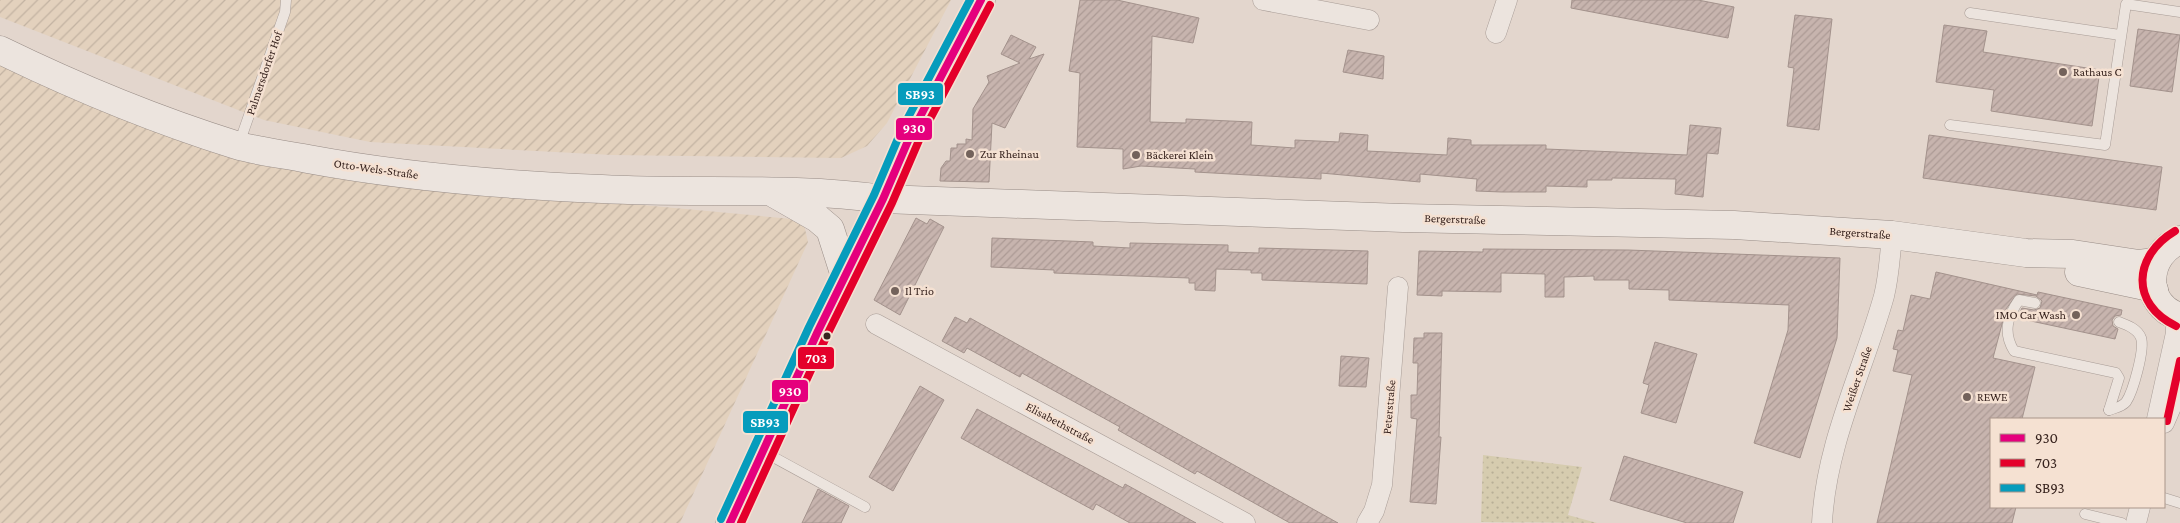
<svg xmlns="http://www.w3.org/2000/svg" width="2180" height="523" font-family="'Crimson Pro',serif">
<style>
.farmland{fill:url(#farmland-furrows)}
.green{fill:url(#green-dots)}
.building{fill:url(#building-hatch);stroke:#a3928c}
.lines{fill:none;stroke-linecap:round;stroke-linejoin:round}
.lane-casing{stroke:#a89c96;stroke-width:11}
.street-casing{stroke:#a89c96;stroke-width:21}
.secondary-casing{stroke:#988c86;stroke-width:29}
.lane{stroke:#ece4de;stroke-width:10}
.street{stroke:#ece4de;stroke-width:20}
.secondary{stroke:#ece4de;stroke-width:28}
.bus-1-casing{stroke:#f5e1d2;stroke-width:11}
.bus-2-casing{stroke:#f5e1d2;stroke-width:11}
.bus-3-casing{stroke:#f5e1d2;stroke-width:11}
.bus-1{stroke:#e5007d;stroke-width:8}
.bus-2{stroke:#e4002b;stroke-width:8}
.bus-3{stroke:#069cbc;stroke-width:8}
.poi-dot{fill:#73625b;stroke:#f5e1d2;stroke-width:2}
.bus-dot{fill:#37231e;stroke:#f5e1d2;stroke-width:2}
.labels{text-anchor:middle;stroke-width:5;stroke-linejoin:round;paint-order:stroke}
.poi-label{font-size:12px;fill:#37231e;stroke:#f5e1d2;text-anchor:start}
.street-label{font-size:12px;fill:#37231e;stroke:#f5e1d2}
.line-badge{stroke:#f5e1d2;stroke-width:2}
.badge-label{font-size:14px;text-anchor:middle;font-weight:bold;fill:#fff}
</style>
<defs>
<pattern id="farmland-furrows" width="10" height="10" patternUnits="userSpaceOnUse" patternTransform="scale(1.25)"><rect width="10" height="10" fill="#e3d1bd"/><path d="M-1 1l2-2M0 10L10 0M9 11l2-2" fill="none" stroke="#c3b3a2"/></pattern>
<pattern id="green-dots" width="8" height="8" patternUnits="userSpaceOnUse" patternTransform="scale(1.25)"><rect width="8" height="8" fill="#d6ccaf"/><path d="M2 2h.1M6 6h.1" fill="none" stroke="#b8af96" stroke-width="1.8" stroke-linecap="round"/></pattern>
<pattern id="building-hatch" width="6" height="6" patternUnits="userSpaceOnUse" patternTransform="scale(1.25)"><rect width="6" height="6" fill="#c7b4ae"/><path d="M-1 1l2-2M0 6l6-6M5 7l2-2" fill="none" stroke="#ac9a95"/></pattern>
</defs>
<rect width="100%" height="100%" fill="#e3d6cd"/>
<!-- farmland -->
<g class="farmland">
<path d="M0,0H951L887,123L867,146L841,158L612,155L370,142L264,120L0,17Z"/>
<path d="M0,60L235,152L599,201L803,220L808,242L680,523H0Z"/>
</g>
<!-- green -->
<path class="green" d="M1483,455L1582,467L1568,515L1597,523L1481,522Z"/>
<!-- building -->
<g class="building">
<path d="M1080,0H1117L1199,18L1193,43L1152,36L1150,122L1186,123V119L1252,122L1251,145L1295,148V140L1339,142L1340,133L1368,135L1367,151L1447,155L1448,138L1471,140V145H1546V149L1687,155L1690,125L1721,128L1718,154L1707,153L1703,197L1675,194L1676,179L1612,178V180H1587V187L1546,186V192H1502L1476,191L1477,179L1420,174V182L1321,173V179L1195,172V169L1141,166L1123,169V149L1077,147L1080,73L1069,71Z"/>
<path d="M1572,0H1698L1734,7L1728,38L1571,8Z"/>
<path d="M1795,15L1832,19L1819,130L1787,126L1794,68L1788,67Z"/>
<path d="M1944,25L1987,31L1983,52L2100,70L2092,126L1991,111L1994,90L1936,82Z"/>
<path d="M2138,29L2180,35L2172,92L2130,86Z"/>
<path d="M1011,35L1036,47L1029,59L1044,54L1005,128L992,123L989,182L940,181L941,168L946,161H950L951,148H957V144H966V139L972,140L973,109L989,82L987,76L1020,63L1001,54Z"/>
<path d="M1348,50L1384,56L1383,79L1343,72Z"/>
<path d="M1929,135L2162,167L2156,210L1923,178Z"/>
<path d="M916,218L927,224L930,219L944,227L900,315L874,300Z"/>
<path d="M992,238L1093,242V246L1130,248V243L1228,245V252L1259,253V248L1368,251L1367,284L1262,280V273H1251V270L1216,269L1215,291L1195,290V283H1189V278L1054,273V270L991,267Z"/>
<path d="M1483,249L1628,250L1840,258L1837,338L1800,458L1754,443L1788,330L1789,305L1669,300V290L1629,289V280H1594V276L1564,277V297H1545V274L1501,273V292L1442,291V296L1417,295L1419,251L1483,252Z"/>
<path d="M1936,272L2037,295L2038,292L2122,310L2121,315L2115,316L2112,320L2113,326L2118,329L2115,339L2017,318L2022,308L2034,310L2040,308L2042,301L2036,296L2017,294L2006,309L1993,358L2035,367L2022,419H1991V507H2016L2012,523H1877L1912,375L1893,371L1898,350L1893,349L1898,330L1903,331L1911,295L1930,299Z"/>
<path d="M955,317L967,323L970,318L1338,523H1290L1197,471L1195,474L1118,430L1120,427L1022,373L1020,377L967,348L964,353L942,341Z"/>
<path d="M1424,333H1442L1439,437H1441L1436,504L1410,502L1417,419L1411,418V395H1417L1418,363H1413L1414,338H1424Z"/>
<path d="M1655,342L1697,354L1676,423L1641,413L1649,385L1643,383Z"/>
<path d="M1341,356L1369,358L1366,387L1339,386Z"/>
<path d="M920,386L944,400L893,491L869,477Z"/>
<path d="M977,409L1123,488L1125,484L1196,523H1130L1096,504L1093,510L961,438Z"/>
<path d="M1624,456L1743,492L1733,523H1687L1610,500Z"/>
<path d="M818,489L849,506L841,523H802Z"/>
</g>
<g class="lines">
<!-- lane casing -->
<g class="lane-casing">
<g id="lane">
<path d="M1970,13L2120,35"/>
<path d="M1950,125L2105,145L2126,4L2180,12"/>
<path d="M239,144L285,12L286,0"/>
<path d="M2035,303L2019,300C2007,317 2003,333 2014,351L2116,373L2119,378L2109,410"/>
<path d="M2109,410C2115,408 2122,407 2126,402C2133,392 2145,349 2141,338C2138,329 2127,325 2119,322"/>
<path d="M764,452L865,507"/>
<path d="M2164,498L2180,503"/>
<path d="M2085,514L2122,523"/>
</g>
</g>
<!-- street casing -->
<g class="street-casing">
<g id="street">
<path d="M1263,0L1369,20"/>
<path d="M1496,33L1507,0"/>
<path d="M876,324L1245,523"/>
<path d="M2157,419L2176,333L2175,316"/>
<path d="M2164,423L2180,386"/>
<path d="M1367,523L1374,511L1382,485L1398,287"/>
<path d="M1822,523C1826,443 1863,371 1884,296C1889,276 1890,255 1892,235"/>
<path d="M2136,523L2140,507"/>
</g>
</g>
<!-- secondary casing -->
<g class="secondary-casing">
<g id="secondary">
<path d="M0,50C76,87 156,120 236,145C259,152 284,154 308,159C405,177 503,185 602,189C695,194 791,186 883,199L1403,218L1734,225L1892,235L2026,253L2073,254L2139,264L2155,262"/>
<path d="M775,194L817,218L830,229L845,276"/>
<path d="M2180,240C2145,254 2141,305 2180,317"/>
<path d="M2079,272L2145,286L2154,290"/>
<path d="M730,523L818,331L883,199L911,134L981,0"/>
</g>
</g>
<!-- lane -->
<use href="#lane" class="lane"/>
<!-- street -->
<use href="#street" class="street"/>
<!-- secondary -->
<use href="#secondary" class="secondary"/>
<!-- bus-1 casing -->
<g class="bus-1-casing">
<path id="bus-1" d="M730,523L818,331L883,199L911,134L981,0"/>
</g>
<!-- bus-2 casing -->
<g class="bus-2-casing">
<g id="bus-2">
<path d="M2175,231C2133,256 2130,304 2176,326"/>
<path d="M2167,421L2180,361"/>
<path d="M741,523L827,335L892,203L920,138L990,5"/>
</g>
</g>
<!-- bus-3 casing -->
<g class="bus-3-casing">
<path id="bus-3" d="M721,519L809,327L874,195L902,129L970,0"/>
</g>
<!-- bus-1 -->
<use href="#bus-1" class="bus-1"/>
<!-- bus-2 -->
<use href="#bus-2" class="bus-2"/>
<!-- bus-3 -->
<use href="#bus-3" class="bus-3"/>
</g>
<!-- markers -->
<g class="poi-dot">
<circle cx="2063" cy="72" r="5"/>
<circle cx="970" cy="154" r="5"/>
<circle cx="1136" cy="155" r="5"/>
<circle cx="895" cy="291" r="5"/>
<circle cx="2076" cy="315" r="5"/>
<circle cx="1967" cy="397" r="5"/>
</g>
<circle class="bus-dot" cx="827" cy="336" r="4.5"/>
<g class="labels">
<!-- poi labels -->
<g class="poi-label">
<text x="2073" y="76">Rathaus C</text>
<text x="980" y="158">Zur Rheinau</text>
<text x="1146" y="159">Bäckerei Klein</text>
<text x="905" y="295">Il Trio</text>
<text x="2066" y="319" text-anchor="end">IMO Car Wash</text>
<text x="1977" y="401">REWE</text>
</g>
<!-- street labels -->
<g class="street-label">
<text transform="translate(264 73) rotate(-71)" y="4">Palmersdorfer Hof</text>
<text transform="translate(376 169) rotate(8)" y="4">Otto-Wels-Straße</text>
<text transform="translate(1455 219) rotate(2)" y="4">Bergerstraße</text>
<text transform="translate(1860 233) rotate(4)" y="4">Bergerstraße</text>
<text transform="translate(1857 379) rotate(-71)" y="4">Weißer Straße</text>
<text transform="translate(1389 407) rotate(-85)" y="4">Peterstraße</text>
<text transform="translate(1060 423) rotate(28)" y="4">Elisabethstraße</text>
</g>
</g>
<g class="line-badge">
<rect x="897" y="82" width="47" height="24" rx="5" fill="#069cbc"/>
<rect x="895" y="117" width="38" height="24" rx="5" fill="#e5007d"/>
<rect x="797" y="346" width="38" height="24" rx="5" fill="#e4002b"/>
<rect x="771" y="379" width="38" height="24" rx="5" fill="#e5007d"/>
<rect x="742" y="410" width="47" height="24" rx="5" fill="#069cbc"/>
</g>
<g class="badge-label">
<text x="920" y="99">SB93</text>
<text x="914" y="133">930</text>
<text x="816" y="363">703</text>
<text x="790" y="396">930</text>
<text x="765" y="427">SB93</text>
</g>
<!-- legend -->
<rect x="1990" y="418" width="175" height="90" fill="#f5e1d2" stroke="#a9958a"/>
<rect x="2000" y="434" width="25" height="8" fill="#e5007d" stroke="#a9958a"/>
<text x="2035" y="443" font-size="15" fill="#37231e">930</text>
<rect x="2000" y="459" width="25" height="8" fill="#e4002b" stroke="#a9958a"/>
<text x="2035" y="468" font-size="15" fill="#37231e">703</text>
<rect x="2000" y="484" width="25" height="8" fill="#069cbc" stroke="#a9958a"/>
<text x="2035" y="493" font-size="15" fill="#37231e">SB93</text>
</svg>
